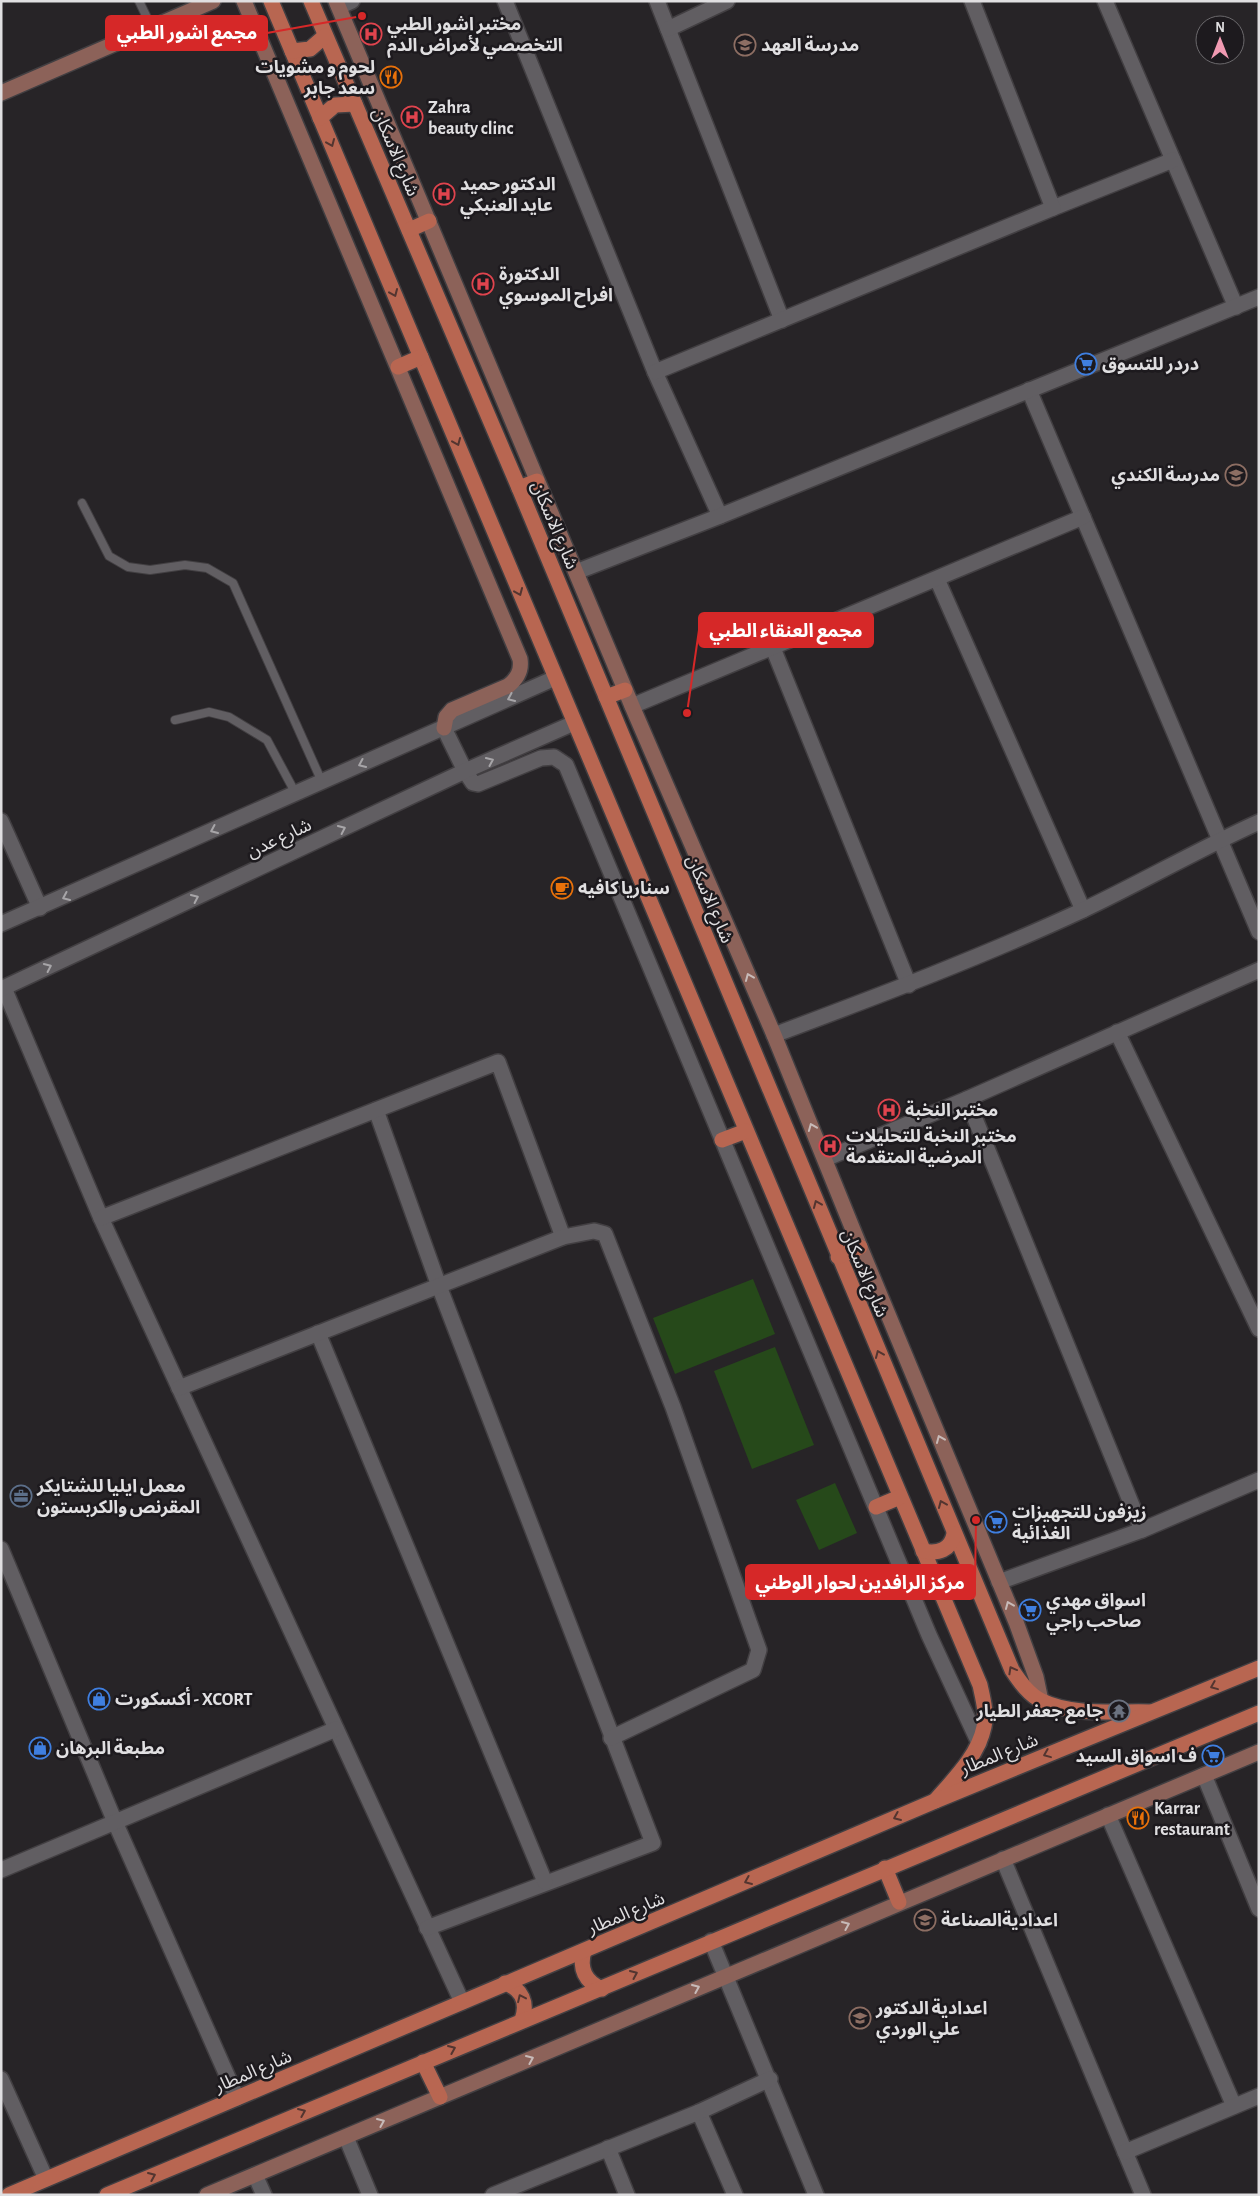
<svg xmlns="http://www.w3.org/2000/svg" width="1260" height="2196" font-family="'Alegreya Sans','Noto Sans Arabic',sans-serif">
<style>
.green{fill:#26491a}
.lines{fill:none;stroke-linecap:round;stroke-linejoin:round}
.lane-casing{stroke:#423f42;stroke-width:10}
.street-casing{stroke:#423f42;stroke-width:18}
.secondary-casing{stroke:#423f42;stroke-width:18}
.primary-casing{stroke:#423f42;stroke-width:18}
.lane{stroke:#615e62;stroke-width:8}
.street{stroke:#615e62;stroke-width:15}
.secondary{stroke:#8c6259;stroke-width:15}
.primary{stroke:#b86651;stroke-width:15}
.oneway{stroke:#533530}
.oneway2{stroke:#a7a5a8}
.oneway3{stroke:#c7bab8}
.labels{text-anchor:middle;stroke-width:5;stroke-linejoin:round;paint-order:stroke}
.poi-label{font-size:18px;font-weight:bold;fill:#e0dfe1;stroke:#1d1a1e;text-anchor:start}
.street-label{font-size:18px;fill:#e0dfe1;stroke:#1d1a1e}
.leader{fill:none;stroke:#d62828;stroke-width:2}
.callout-dot{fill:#d62828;stroke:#1d1a1e;stroke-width:2}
.callout{fill:#d62828;stroke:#d62828;stroke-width:2}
.callout-label{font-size:19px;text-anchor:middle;font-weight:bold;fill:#fff}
</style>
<rect width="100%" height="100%" fill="#272427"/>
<!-- green -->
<g class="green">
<path d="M753,1279L775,1334L675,1374L653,1318Z"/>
<path d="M775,1347L814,1445L752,1469L714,1371Z"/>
<path d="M835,1483L857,1533L819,1550L796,1500Z"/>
</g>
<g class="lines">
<!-- lane casing -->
<g class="lane-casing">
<g id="lane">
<path d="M139,1L152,28"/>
<path d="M82,503L109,556L128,567L150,570L185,565L207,568L233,583L322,782"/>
<path d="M175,720L209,712L229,717L267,740L296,794"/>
</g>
</g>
<!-- street casing -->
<g class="street-casing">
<g id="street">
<path d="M505,1L655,372L720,516"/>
<path d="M657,1L782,320"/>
<path d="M1105,1L1236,307"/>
<path d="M339,7L352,1"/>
<path d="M668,29L727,1"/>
<path d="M1053,208L1173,160"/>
<path d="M655,372L1053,208L972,1"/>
<path d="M1029,390L1259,932"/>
<path d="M576,572L720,516L1259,297"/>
<path d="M937,579L1083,910"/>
<path d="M773,648L909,985"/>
<path d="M632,706L1083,517"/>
<path d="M444,728L465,771L473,783L478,784L541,758L554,757L566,765L929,1635L979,1743"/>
<path d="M1,821L40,908"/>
<path d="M1,924L555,678"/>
<path d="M4,988L101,1218L462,2002"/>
<path d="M1,989L465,771L574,723"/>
<path d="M1117,1032L1259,1329"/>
<path d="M774,1035C878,996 982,957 1083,910C1142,882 1199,849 1259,822"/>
<path d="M967,1099L1142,1530"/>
<path d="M376,1110L439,1286L653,1843L427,1928"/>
<path d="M825,1159L967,1099L1259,970"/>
<path d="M101,1218L498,1062L563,1237"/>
<path d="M318,1333L545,1882"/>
<path d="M179,1388L563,1237L594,1231L605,1234L673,1407L759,1650L753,1670L611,1738"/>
<path d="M1,1549L115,1822L237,2098"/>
<path d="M999,1582L1142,1530L1259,1480"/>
<path d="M1204,1775L1259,1909"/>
<path d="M1108,1815L1234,2106"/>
<path d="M1003,1859L1143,2195"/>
<path d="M1,1870L336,1729"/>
<path d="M711,1941L816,2195"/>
<path d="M1,2079L46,2179"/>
<path d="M699,2112L735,2195"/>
<path d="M346,2137L370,2195"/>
<path d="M608,2148L627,2195"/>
<path d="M1125,2152L1259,2096"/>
<path d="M255,2175L264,2195"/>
<path d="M493,2195L699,2112L770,2079"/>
</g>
</g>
<!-- secondary casing -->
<g class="secondary-casing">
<g id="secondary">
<path d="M244,1L520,659C522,671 517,679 508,686L452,710L446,717L444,728"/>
<path d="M336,1L632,706L774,1035L860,1247L1016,1622L1036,1677L1041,1701"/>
<path d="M1,93L213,1"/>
<path d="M207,2195L1259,1752"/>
</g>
</g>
<!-- primary casing -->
<g class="primary-casing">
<g id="primary">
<path d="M271,1L980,1685C983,1699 987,1713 984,1727C978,1756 954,1779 935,1801"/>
<path d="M311,1L519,488L1012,1670C1020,1682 1029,1695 1042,1701C1072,1716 1117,1711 1150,1712"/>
<path d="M292,51L310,49L325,36"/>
<path d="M320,118L335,105L355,104"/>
<path d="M409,230L429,221"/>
<path d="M398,367L421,357"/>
<path d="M519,488L537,481"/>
<path d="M606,697L625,690"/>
<path d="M722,1140L746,1131"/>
<path d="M838,1257L860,1247"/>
<path d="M876,1507L900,1497"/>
<path d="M923,1551C938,1554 951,1550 954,1534"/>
<path d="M941,1594C945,1580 960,1574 973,1579"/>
<path d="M885,1868L899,1902"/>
<path d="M584,1951C579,1968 585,1982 602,1989"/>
<path d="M505,1983C522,1989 528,2003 522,2020"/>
<path d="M423,2062L440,2097"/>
<path d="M9,2195L935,1801L1259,1668"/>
<path d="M107,2195L1259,1713"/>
</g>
</g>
<!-- lane -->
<use href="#lane" class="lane"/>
<!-- street -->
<use href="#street" class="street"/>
<!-- secondary -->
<use href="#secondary" class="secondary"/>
<!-- primary -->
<use href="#primary" class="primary"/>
</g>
<!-- one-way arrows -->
<defs><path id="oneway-chevron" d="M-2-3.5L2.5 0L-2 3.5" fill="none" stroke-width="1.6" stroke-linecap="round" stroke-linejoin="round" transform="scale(1.25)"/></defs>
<g class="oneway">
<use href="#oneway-chevron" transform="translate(331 143) rotate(67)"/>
<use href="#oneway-chevron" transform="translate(394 293) rotate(67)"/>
<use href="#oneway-chevron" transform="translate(457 442) rotate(67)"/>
<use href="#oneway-chevron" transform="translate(519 592) rotate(67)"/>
<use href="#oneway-chevron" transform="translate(817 1204) rotate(-113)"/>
<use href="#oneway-chevron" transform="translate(879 1354) rotate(-113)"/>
<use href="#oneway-chevron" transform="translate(942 1504) rotate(-113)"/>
<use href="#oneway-chevron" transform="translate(1012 1670) rotate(-119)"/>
<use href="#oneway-chevron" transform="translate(1214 1686) rotate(158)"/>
<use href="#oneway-chevron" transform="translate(1047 1754) rotate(158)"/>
<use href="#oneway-chevron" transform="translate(897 1817) rotate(157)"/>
<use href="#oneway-chevron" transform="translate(748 1881) rotate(157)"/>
<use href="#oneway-chevron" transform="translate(634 1974) rotate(-24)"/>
<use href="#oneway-chevron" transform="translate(521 1998) rotate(-115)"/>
<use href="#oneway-chevron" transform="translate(452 2049) rotate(-23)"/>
<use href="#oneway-chevron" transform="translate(302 2112) rotate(-23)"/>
<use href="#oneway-chevron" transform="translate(152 2176) rotate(-23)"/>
</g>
<g class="oneway2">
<use href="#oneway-chevron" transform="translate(511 698) rotate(156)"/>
<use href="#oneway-chevron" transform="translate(490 761) rotate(-24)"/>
<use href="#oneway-chevron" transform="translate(362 764) rotate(156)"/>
<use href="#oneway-chevron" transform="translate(342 829) rotate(-25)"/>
<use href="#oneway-chevron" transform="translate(214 830) rotate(156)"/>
<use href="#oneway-chevron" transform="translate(66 897) rotate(156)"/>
<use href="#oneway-chevron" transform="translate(195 898) rotate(-25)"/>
<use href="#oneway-chevron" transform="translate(48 967) rotate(-25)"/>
</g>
<g class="oneway3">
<use href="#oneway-chevron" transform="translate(749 977) rotate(-113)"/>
<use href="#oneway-chevron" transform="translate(812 1127) rotate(-112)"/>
<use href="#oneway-chevron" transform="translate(940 1439) rotate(-113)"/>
<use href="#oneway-chevron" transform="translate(1009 1605) rotate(-113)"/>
<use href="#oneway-chevron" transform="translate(846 1925) rotate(-23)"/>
<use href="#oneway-chevron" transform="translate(696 1988) rotate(-23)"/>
<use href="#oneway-chevron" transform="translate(530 2059) rotate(-23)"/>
<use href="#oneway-chevron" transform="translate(381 2122) rotate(-23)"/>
</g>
<!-- icons -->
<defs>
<g id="hospital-ring" transform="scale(1.125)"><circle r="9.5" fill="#1d1a1e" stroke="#e0444e" stroke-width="1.5"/><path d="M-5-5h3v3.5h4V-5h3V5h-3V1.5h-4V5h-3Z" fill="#e0444e"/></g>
<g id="school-ring" transform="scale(1.125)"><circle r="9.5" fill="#1d1a1e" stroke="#8d6e63" stroke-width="1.5"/><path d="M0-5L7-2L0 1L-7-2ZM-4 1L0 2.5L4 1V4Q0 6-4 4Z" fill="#8d6e63"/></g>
<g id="restaurant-ring" transform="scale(1.125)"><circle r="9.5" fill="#1d1a1e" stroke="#e8710a" stroke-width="1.5"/><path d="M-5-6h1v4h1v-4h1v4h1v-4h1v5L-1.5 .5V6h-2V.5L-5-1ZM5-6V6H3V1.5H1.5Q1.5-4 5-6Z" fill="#e8710a"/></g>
<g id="supermarket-ring" transform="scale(1.125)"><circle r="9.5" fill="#1d1a1e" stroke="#3f7fe0" stroke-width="1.5"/><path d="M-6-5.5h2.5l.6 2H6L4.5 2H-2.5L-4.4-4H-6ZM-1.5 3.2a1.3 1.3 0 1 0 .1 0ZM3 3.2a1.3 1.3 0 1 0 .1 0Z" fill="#3f7fe0"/></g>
<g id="cafe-ring" transform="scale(1.125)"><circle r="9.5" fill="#1d1a1e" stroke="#e8710a" stroke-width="1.5"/><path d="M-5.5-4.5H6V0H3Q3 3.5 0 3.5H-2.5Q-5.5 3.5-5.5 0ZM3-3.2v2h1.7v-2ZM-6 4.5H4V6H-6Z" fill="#e8710a"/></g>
<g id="office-ring" transform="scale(1.125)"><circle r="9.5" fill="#1d1a1e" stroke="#5c6f8a" stroke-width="1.5"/><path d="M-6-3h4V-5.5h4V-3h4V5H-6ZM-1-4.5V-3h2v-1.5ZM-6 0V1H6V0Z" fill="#5c6f8a"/></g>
<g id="shop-ring" transform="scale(1.125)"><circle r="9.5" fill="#1d1a1e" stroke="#3f7fe0" stroke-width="1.5"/><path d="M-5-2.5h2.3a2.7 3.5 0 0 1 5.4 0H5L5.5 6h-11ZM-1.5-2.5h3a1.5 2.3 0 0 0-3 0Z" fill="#3f7fe0"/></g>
<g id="temple-ring" transform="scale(1.125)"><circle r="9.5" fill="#1d1a1e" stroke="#6b7280" stroke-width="1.5"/><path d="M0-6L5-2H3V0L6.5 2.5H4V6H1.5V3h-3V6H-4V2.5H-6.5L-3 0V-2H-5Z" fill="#6b7280"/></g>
</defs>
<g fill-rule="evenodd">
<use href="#hospital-ring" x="371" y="34"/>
<use href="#school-ring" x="745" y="45"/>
<use href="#restaurant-ring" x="391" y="77"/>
<use href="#hospital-ring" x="412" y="117"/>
<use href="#hospital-ring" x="444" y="194"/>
<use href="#hospital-ring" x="483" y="284"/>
<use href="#supermarket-ring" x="1086" y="364"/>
<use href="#school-ring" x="1236" y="475"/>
<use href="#cafe-ring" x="562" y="888"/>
<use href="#hospital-ring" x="889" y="1110"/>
<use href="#hospital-ring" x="830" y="1146"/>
<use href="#office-ring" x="21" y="1496"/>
<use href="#supermarket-ring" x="996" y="1522"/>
<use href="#supermarket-ring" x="1030" y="1610"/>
<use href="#shop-ring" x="99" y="1699"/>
<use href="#temple-ring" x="1119" y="1711"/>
<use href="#shop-ring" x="40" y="1748"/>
<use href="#supermarket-ring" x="1213" y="1756"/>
<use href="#restaurant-ring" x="1138" y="1818"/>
<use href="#school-ring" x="925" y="1920"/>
<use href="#school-ring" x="860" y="2018"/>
</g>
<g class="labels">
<!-- poi labels -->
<g class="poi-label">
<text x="387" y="30">مختبر اشور الطبي<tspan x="387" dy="21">التخصصي لأمراض الدم</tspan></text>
<text x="761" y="51">مدرسة العهد</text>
<text x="375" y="73" text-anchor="end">لحوم و مشويات<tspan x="375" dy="21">سعد جابر</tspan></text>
<text x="428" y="113">Zahra<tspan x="428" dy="21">beauty clinc</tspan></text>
<text x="460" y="190">الدكتور حميد<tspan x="460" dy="21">عايد العنبكي</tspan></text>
<text x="499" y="280">الدكتورة<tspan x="499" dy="21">افراح الموسوي</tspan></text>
<text x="1102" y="370">دردر للتسوق</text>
<text x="1220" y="481" text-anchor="end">مدرسة الكندي</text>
<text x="578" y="894">سناريا كافيه</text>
<text x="905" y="1116">مختبر النخبة</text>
<text x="846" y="1142">مختبر النخبة للتحليلات<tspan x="846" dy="21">المرضية المتقدمة</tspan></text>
<text x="37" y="1492">معمل ايليا للشتايكر<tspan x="37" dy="21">المقرنص والكربستون</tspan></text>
<text x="1012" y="1518">زيزفون للتجهيزات<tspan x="1012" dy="21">الغذائية</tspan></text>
<text x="1046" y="1606">اسواق مهدي<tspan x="1046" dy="21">صاحب راجي</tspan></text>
<text x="115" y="1705">أكسكورت - XCORT</text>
<text x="1103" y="1717" text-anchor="end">جامع جعفر الطيار</text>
<text x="56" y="1754">مطبعة البرهان</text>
<text x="1197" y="1762" text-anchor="end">ف اسواق السيد</text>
<text x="1154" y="1814">Karrar<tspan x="1154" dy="21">restaurant</tspan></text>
<text x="941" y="1926">اعداديةالصناعة</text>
<text x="876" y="2014">اعدادية الدكتور<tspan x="876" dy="21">علي الوردي</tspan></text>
</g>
<!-- street labels -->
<g class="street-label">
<text transform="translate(396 152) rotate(67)" y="6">شارع الاسكان</text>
<text transform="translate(555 525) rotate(67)" y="6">شارع الاسكان</text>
<text transform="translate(279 838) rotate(-25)" y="6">شارع عدن</text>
<text transform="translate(710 899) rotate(67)" y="6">شارع الاسكان</text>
<text transform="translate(865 1273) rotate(67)" y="6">شارع الاسكان</text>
<text transform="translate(999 1754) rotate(-22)" y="6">شارع المطار</text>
<text transform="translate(626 1913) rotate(-23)" y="6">شارع المطار</text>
<text transform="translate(253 2071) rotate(-23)" y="6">شارع المطار</text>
</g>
</g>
<!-- callouts -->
<path class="leader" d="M362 16L267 33M687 713L699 630M976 1520L975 1582"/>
<g class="callout-dot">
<circle cx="362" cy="16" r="5"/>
<circle cx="687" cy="713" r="5"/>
<circle cx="976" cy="1520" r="5"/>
</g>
<g class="callout">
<rect x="106" y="16" width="161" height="34" rx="5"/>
<rect x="699" y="613" width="174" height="34" rx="5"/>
<rect x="746" y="1565" width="229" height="34" rx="5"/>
</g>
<g class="callout-label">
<text x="187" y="39">مجمع اشور الطبي</text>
<text x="786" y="637">مجمع العنقاء الطبي</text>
<text x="860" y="1589">مركز الرافدين لحوار الوطني</text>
</g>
<!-- border -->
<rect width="1260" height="2196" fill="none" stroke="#e0dfe1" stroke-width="5"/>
<!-- north arrow -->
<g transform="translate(1220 40)"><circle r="24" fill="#1d1a1e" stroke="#6b696c"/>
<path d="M0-4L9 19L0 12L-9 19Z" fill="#f19ab2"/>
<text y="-8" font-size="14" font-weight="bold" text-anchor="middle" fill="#e0dfe1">N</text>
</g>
</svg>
